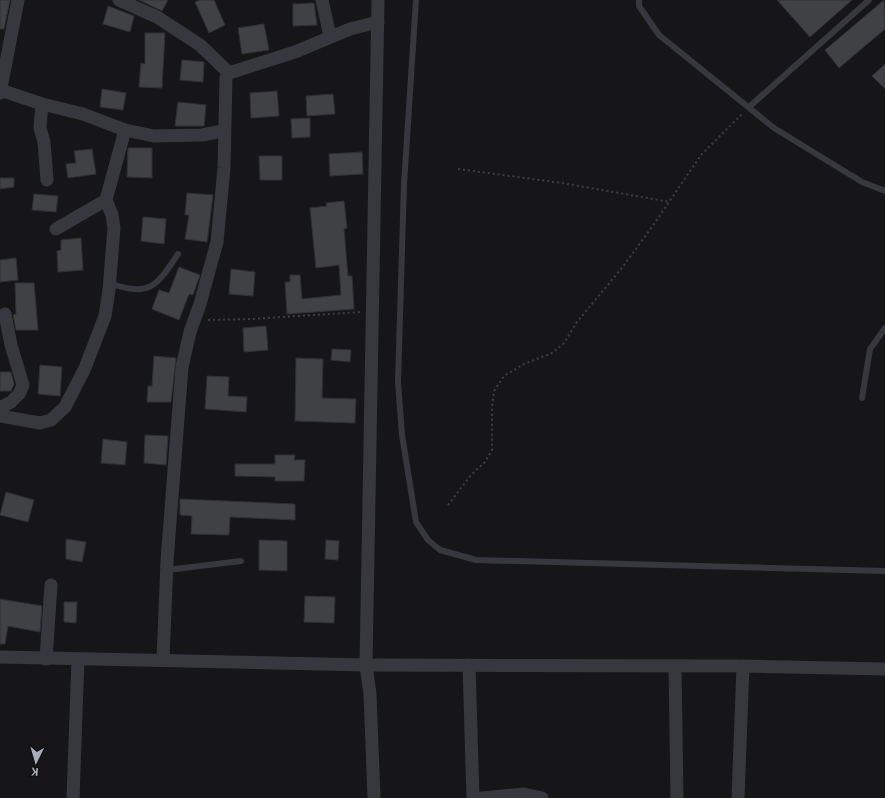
<svg xmlns="http://www.w3.org/2000/svg" width="885" height="798" font-family="'Noto Sans',sans-serif">
<style>
.building{fill:#404145;stroke:#303034}
.lines{fill:none;stroke-linecap:round;stroke-linejoin:round}
.path{stroke:#3d3f44;stroke-width:2;stroke-dasharray:2 3;stroke-linecap:butt}
.service{stroke:#37383d;stroke-width:6}
.minor{stroke:#37383d;stroke-width:13}
</style>
<rect width="100%" height="100%" fill="#161618"/>
<!-- building -->
<g class="building">
<path d="M0,0H10L4,29H0Z"/>
<path d="M139,0H168L162,11Z"/>
<path d="M200,0H214L225,25L209,33L195,2Z"/>
<path d="M777,0H852L810,37Z"/>
<path d="M884,0L885,29L839,68L825,50Z"/>
<path d="M314,3L317,25L293,26V4Z"/>
<path d="M108,6L134,16L130,32L103,24Z"/>
<path d="M264,24L269,50L242,54L238,28Z"/>
<path d="M145,33H165L162,88L139,87L141,63L145,64Z"/>
<path d="M182,60L204,62L203,82L180,80Z"/>
<path d="M885,64V89L872,76Z"/>
<path d="M102,89L126,93L123,110L100,107Z"/>
<path d="M277,91L279,116L251,118L250,93Z"/>
<path d="M333,94L335,114L307,116L306,96Z"/>
<path d="M178,102L206,105L204,126H175Z"/>
<path d="M310,118V137L292,138L291,119Z"/>
<path d="M128,148H152V178L127,177Z"/>
<path d="M92,149L96,174L68,178L66,164L76,163L74,151Z"/>
<path d="M362,152L363,174L330,176L329,154Z"/>
<path d="M259,156H282V180H260Z"/>
<path d="M0,178H14V187L0,189Z"/>
<path d="M187,193L213,195L207,242L185,239L189,215H185Z"/>
<path d="M34,194L58,196L56,212L32,210Z"/>
<path d="M344,201L347,228L344,229L348,276H352L354,309L287,314L285,282H290V275H300L302,299L341,295L339,265L316,268L310,208L327,206L326,203Z"/>
<path d="M143,217L166,219L164,244L141,241Z"/>
<path d="M81,238L83,270L58,272L57,251L61,250V240Z"/>
<path d="M16,258L18,280L0,282V260Z"/>
<path d="M179,267L200,275L193,295L189,294L179,320L152,309L159,290L169,293Z"/>
<path d="M231,269L255,272L253,296L229,294Z"/>
<path d="M15,283H34L38,330H16L13,315L16,314Z"/>
<path d="M266,326L268,350L244,352L243,328Z"/>
<path d="M332,349L351,350L350,362L331,360Z"/>
<path d="M154,356L176,358L171,402H147L148,386H152Z"/>
<path d="M296,358L323,359L322,398L356,399L355,423L295,421Z"/>
<path d="M40,365L62,367L60,396L38,394Z"/>
<path d="M0,372H11L14,384L11,391H0Z"/>
<path d="M207,376L229,377L228,396L247,397L246,412L205,409Z"/>
<path d="M145,435L168,436L166,465L144,463Z"/>
<path d="M103,439L127,442L125,465L101,463Z"/>
<path d="M275,455H295L294,460H305L304,481H275V477L235,476V464H275Z"/>
<path d="M6,492L34,500L28,522L0,515Z"/>
<path d="M180,499L295,504V520L230,517L229,535L191,534L192,516L180,515Z"/>
<path d="M66,539L86,542L82,562L66,559Z"/>
<path d="M259,540L287,541V571L259,570Z"/>
<path d="M326,540L339,541L338,560L325,559Z"/>
<path d="M305,596L335,597L334,623L304,622Z"/>
<path d="M0,599L42,606L40,632L8,626L5,644H0Z"/>
<path d="M64,602H77L76,623L64,622Z"/>
</g>
<g class="lines">
<!-- path -->
<g class="path">
<path d="M458,169L562,183L670,202"/>
<path d="M208,320L252,319L361,312"/>
<path d="M448,505L471,475L485,462L492,450V408L494,391L504,376L524,364L552,353L564,343L577,322L621,269L652,227L701,155L742,114"/>
</g>
<!-- service -->
<g class="service">
<path d="M416,0L404,184L398,382L402,435L416,522L428,540L440,550L476,560L885,571"/>
<path d="M639,0V6L659,35L774,128L862,182L885,191"/>
<path d="M749,107L869,0"/>
<path d="M109,283C150,297 156,287 178,254"/>
<path d="M862,398L870,349L885,328"/>
<path d="M167,570L241,561"/>
</g>
<!-- minor -->
<g class="minor">
<path d="M119,0L157,17L200,45L229,73"/>
<path d="M322,0L330,36"/>
<path d="M0,90L42,104L83,114L125,130L154,136L202,135L223,131"/>
<path d="M0,93L18,0"/>
<path d="M42,104L40,128L44,142L47,180"/>
<path d="M56,229L106,200"/>
<path d="M0,408L11,402L19,394L23,385L11,345L5,314"/>
<path d="M0,416L40,423L51,420L65,407L85,368L105,316L109,290L114,228L112,215L106,200L125,130"/>
<path d="M0,657L366,665L743,666L885,669"/>
<path d="M46,659L51,585"/>
<path d="M163,660L167,561L182,367L190,332L200,304L217,242L224,168L226,77L229,73L295,52L350,29L378,22"/>
<path d="M469,665L473,798"/>
<path d="M675,666L677,798"/>
<path d="M73,798L78,659"/>
<path d="M374,798L370,694L366,665L378,0"/>
<path d="M482,798L524,794L542,798"/>
<path d="M738,798L743,666"/>
</g>
</g>
<!-- north arrow -->
<g transform="translate(36 762) rotate(185)" stroke="#111113" stroke-width="3" paint-order="stroke">
<path d="M0-3L7 15L0 10L-7 15Z" fill="#a8adb8"/>
<text y="-6" font-size="11" font-weight="bold" text-anchor="middle" fill="#a8adb8">K</text>
</g>
</svg>
